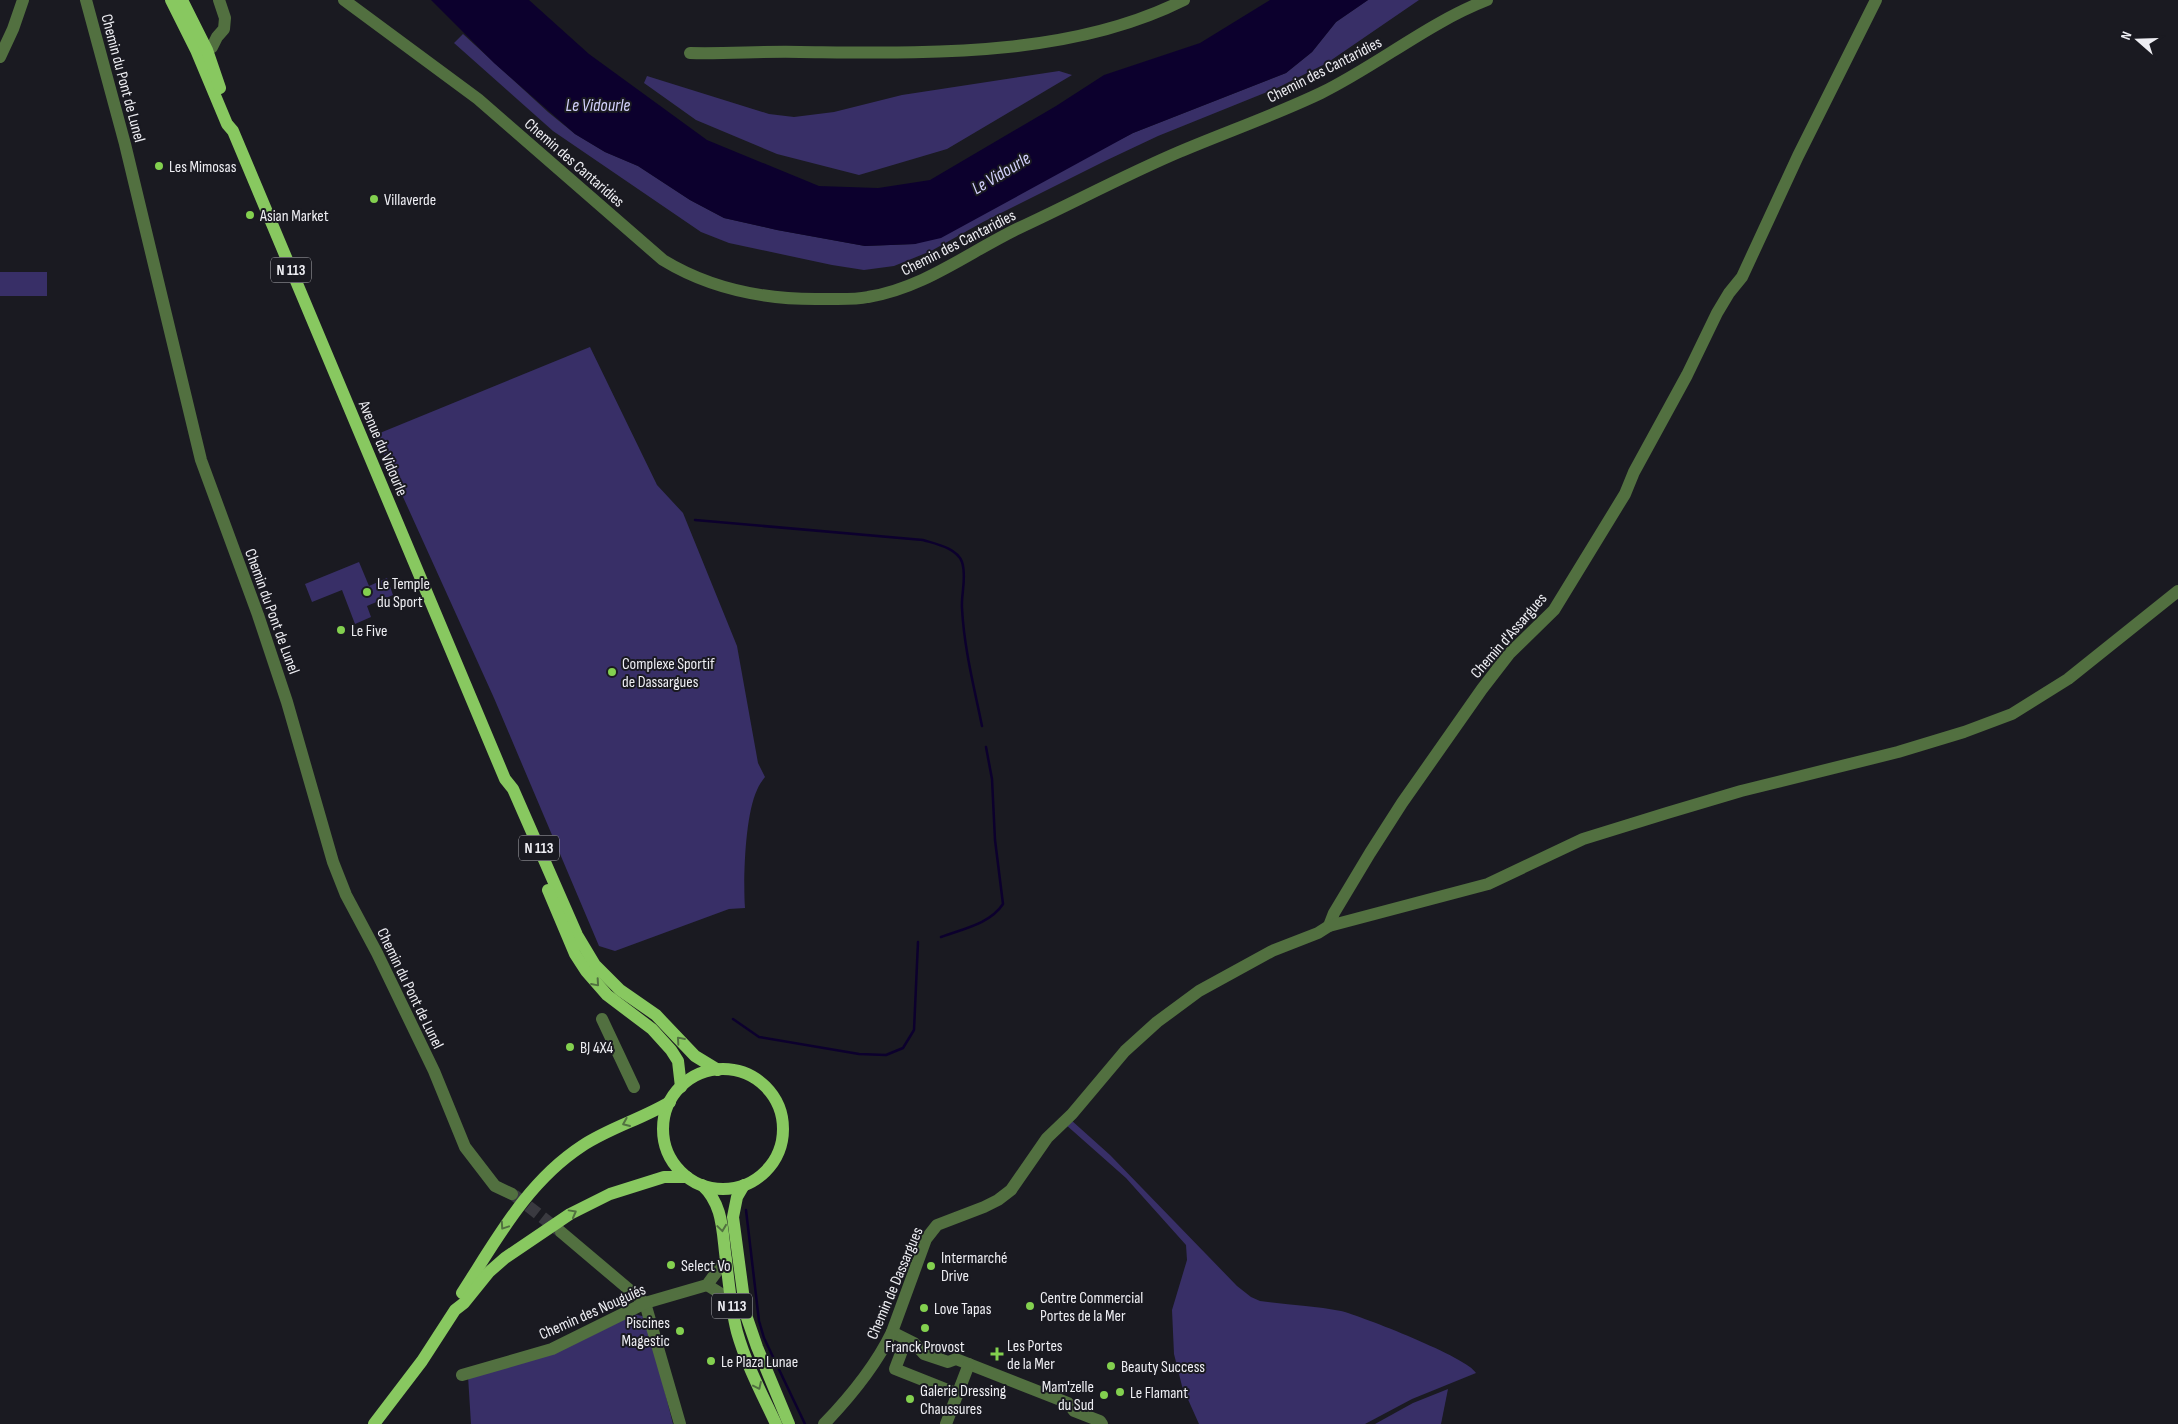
<svg xmlns="http://www.w3.org/2000/svg" width="2178" height="1424" font-family="'Sofia Sans Condensed',sans-serif">
<style>
.green{fill:#382f67}
.water{fill:#0c002d}
.lines{fill:none;stroke-linecap:round;stroke-linejoin:round}
.stream{stroke:#0c002d;stroke-width:2.5}
.minor-tunnel{stroke:#3a3a40;stroke-width:12;stroke-dasharray:12 6;stroke-linecap:butt}
.minor{stroke:#527040;stroke-width:12}
.major{stroke:#88c860;stroke-width:12}
.oneway{stroke:#517140}
.poi-dot{fill:#83d04f;stroke:#1a1a21;stroke-width:2}
.labels{text-anchor:middle;stroke-width:4;stroke-linejoin:round;paint-order:stroke}
.shield{fill:#1a1a21;stroke:#aeaeb4;stroke-width:1}
.shield-label{font-size:15px;font-weight:bold;fill:#eeeef3}
.street-label{font-size:16px;fill:#eeeef3;stroke:#1a1a21}
.poi-label{font-size:16px;fill:#eeeef3;stroke:#1a1a21;text-anchor:start}
.water-label{font-size:18px;font-style:italic;fill:#d3d1fc;stroke:#1a1a21}
</style>
<rect width="100%" height="100%" fill="#1a1a21"/>
<!-- green -->
<g class="green">
<path d="M1368,0H1419L1327,63L1277,88L1158,136L1105,161L983,222L931,251L894,266L864,270L832,265L729,243L701,232L553,131L454,43L463,34L548,112L575,134L605,152L638,166L690,200L724,218L777,230L865,246L915,244L1133,133L1286,73L1312,52L1336,22Z"/>
<path d="M1059,71L1072,75L947,149L859,175L777,154L696,120L644,83L647,76L769,114L794,117L834,112L902,95Z"/>
<rect x="0" y="272" width="47" height="24"/>
<path d="M590,347L657,485L683,513L737,646L758,763L765,777C762,781 759,785 757,790C745,815 743,880 745,908L729,909L615,951L599,946L494,698L375,435Z"/>
<path d="M359,562L369,586L387,578L393,595L367,606L371,617L355,624L342,590L312,602L305,584Z"/>
<path d="M1071,1120L1110,1155L1237,1286L1251,1297L1260,1301C1287,1305 1314,1306 1341,1311C1361,1316 1469,1358 1476,1373L1412,1399L1365,1424H1199L1182,1386L1174,1354L1172,1310L1187,1260L1186,1245L1126,1178L1065,1124Z"/>
<path d="M634,1314L646,1317L673,1424H471L468,1376Z"/>
<path d="M1448,1389L1441,1424H1375L1413,1403Z"/>
</g>
<!-- water -->
<path class="water" d="M431,0H529L589,54L707,140L819,186L878,188L930,180L1056,106L1104,75L1200,43L1270,0H1368L1336,22L1312,52L1286,73L1133,133L941,238L915,244L865,246L777,230L724,218L690,200L638,166L605,152L575,134L494,63Z"/>
<g class="lines">
<!-- stream -->
<g class="stream">
<path d="M695,520L923,540C936,544 957,548 962,562C967,577 961,594 962,608C964,648 974,687 982,726"/>
<path d="M941,937C962,929 990,924 1003,904L995,840L992,779L986,747"/>
<path d="M733,1019L759,1037L859,1054L886,1055L903,1048L914,1030L918,942"/>
<path d="M746,1210L759,1321L764,1338L805,1424"/>
</g>
<!-- minor-tunnel -->
<path class="minor-tunnel" d="M514,1195L561,1232"/>
<!-- minor -->
<g class="minor">
<path d="M86,0L125,144L201,460L258,615L287,702L333,862L346,895L377,953L434,1071L465,1147L495,1186L512,1194"/>
<path d="M344,0L478,99L663,260C712,290 766,300 823,299C838,299 854,300 868,297C924,288 969,252 1019,228C1073,203 1125,175 1179,152C1226,132 1275,115 1321,93C1378,65 1428,23 1487,0"/>
<path d="M207,50L212,47L217,37L224,29L225,18L219,0"/>
<path d="M690,53C727,54 763,51 800,52C926,53 1069,58 1184,0"/>
<path d="M0,57L13,29L23,0"/>
<path d="M1329,926L1334,913L1370,853L1402,803L1482,689L1509,654L1554,610L1625,494L1634,472L1687,375L1717,313L1729,293L1742,277L1798,156L1876,0"/>
<path d="M602,1019L634,1087"/>
<path d="M561,1232L645,1303"/>
<path d="M707,1285L731,1300"/>
<path d="M645,1303L680,1424"/>
<path d="M892,1332L914,1343L924,1354L948,1362L956,1359L1068,1403L1074,1411L1100,1421L1102,1424"/>
<path d="M906,1340L895,1369L958,1394"/>
<path d="M462,1375L552,1349L645,1303L707,1285L726,1259"/>
<path d="M824,1424C851,1396 875,1367 892,1332L926,1239L937,1225L984,1207L998,1200L1011,1190L1047,1138L1072,1114L1125,1051L1157,1022L1199,991L1272,951L1318,933L1329,926L1488,884L1583,839L1667,813L1741,791L1898,752L1964,732L2012,714L2068,679L2178,591"/>
<path d="M946,1424L969,1364"/>
</g>
<!-- major -->
<g class="major">
<path d="M171,0L196,50L227,124L233,131L505,779L513,789L577,935L595,965L620,990L656,1015L695,1056L718,1070"/>
<path d="M182,0L207,50L220,88"/>
<path d="M548,890L575,954L586,971L607,995L652,1029L671,1050L678,1061L681,1087"/>
<circle cx="723" cy="1129" r="60"/>
<path d="M702,1185C724,1205 722,1233 726,1260C729,1284 731,1309 737,1332C746,1364 762,1394 776,1424"/>
<path d="M744,1185L737,1197L733,1217L746,1315L757,1347L789,1424"/>
<path d="M462,1293C497,1239 527,1182 582,1146C609,1128 642,1119 670,1102"/>
<path d="M374,1424L422,1361L455,1310L464,1303L489,1272L505,1258L570,1214L610,1194L664,1177H687"/>
</g>
</g>
<!-- one-way arrows -->
<defs><path id="oneway-chevron" d="M-2-3.5L2.5 0L-2 3.5" fill="none" stroke-width="1.6" stroke-linecap="round" stroke-linejoin="round" transform="scale(1.25)"/></defs>
<g class="oneway">
<use href="#oneway-chevron" transform="translate(596 983) rotate(49)"/>
<use href="#oneway-chevron" transform="translate(680 1040) rotate(-131)"/>
<use href="#oneway-chevron" transform="translate(626 1123) rotate(157)"/>
<use href="#oneway-chevron" transform="translate(573 1213) rotate(-29)"/>
<use href="#oneway-chevron" transform="translate(504 1226) rotate(124)"/>
<use href="#oneway-chevron" transform="translate(722 1228) rotate(82)"/>
<use href="#oneway-chevron" transform="translate(758 1386) rotate(65)"/>
</g>
<!-- markers -->
<g class="poi-dot">
<circle cx="159" cy="166" r="5"/>
<circle cx="374" cy="199" r="5"/>
<circle cx="250" cy="215" r="5"/>
<circle cx="367" cy="592" r="5"/>
<circle cx="341" cy="630" r="5"/>
<circle cx="612" cy="672" r="5"/>
<circle cx="570" cy="1047" r="5"/>
<circle cx="671" cy="1265" r="5"/>
<circle cx="931" cy="1266" r="5"/>
<circle cx="1030" cy="1306" r="5"/>
<circle cx="924" cy="1308" r="5"/>
<circle cx="925" cy="1328" r="5"/>
<circle cx="680" cy="1331" r="5"/>
<path d="M994.5 1346.5h5v5h5v5h-5v5h-5v-5h-5v-5h5z"/>
<circle cx="711" cy="1361" r="5"/>
<circle cx="1111" cy="1366" r="5"/>
<circle cx="1120" cy="1392" r="5"/>
<circle cx="1104" cy="1395" r="5"/>
<circle cx="910" cy="1399" r="5"/>
</g>
<g class="labels">
<!-- shield labels -->
<g class="shield">
<rect x="271" y="257.5" width="40" height="25" rx="4"/>
<rect x="519" y="835.5" width="40" height="25" rx="4"/>
<rect x="712" y="1293.5" width="40" height="25" rx="4"/>
</g>
<g class="shield-label">
<text x="291" y="275">N 113</text>
<text x="539" y="853">N 113</text>
<text x="732" y="1311">N 113</text>
</g>
<!-- street labels -->
<g class="street-label">
<text transform="translate(1324 69) rotate(-27)" y="6">Chemin des Cantaridies</text>
<text transform="translate(124 78) rotate(75)" y="6">Chemin du Pont de Lunel</text>
<text transform="translate(575 162) rotate(41)" y="6">Chemin des Cantaridies</text>
<text transform="translate(958 242) rotate(-27)" y="6">Chemin des Cantaridies</text>
<text transform="translate(384 448) rotate(67)" y="6">Avenue du Vidourle</text>
<text transform="translate(273 611) rotate(70)" y="6">Chemin du Pont de Lunel</text>
<text transform="translate(1508 635) rotate(-49)" y="6">Chemin d'Assargues</text>
<text transform="translate(411 988) rotate(64)" y="6">Chemin du Pont de Lunel</text>
<text transform="translate(894 1283) rotate(-67)" y="6">Chemin de Dassargues</text>
<text transform="translate(592 1311) rotate(-24)" y="6">Chemin des Nouguiés</text>
</g>
<!-- poi labels -->
<g class="poi-label">
<text x="169" y="172">Les Mimosas</text>
<text x="384" y="205">Villaverde</text>
<text x="260" y="221">Asian Market</text>
<text x="377" y="589">Le Temple<tspan x="377" dy="18">du Sport</tspan></text>
<text x="351" y="636">Le Five</text>
<text x="622" y="669">Complexe Sportif<tspan x="622" dy="18">de Dassargues</tspan></text>
<text x="580" y="1053">BJ 4X4</text>
<text x="941" y="1263">Intermarché<tspan x="941" dy="18">Drive</tspan></text>
<text x="681" y="1271">Select Vo</text>
<text x="1040" y="1303">Centre Commercial<tspan x="1040" dy="18">Portes de la Mer</tspan></text>
<text x="934" y="1314">Love Tapas</text>
<text x="670" y="1328" text-anchor="end">Piscines<tspan x="670" dy="18">Magestic</tspan></text>
<text x="1007" y="1351">Les Portes<tspan x="1007" dy="18">de la Mer</tspan></text>
<text x="925" y="1352" text-anchor="middle">Franck Provost</text>
<text x="721" y="1367">Le Plaza Lunae</text>
<text x="1121" y="1372">Beauty Success</text>
<text x="1094" y="1392" text-anchor="end">Mam'zelle<tspan x="1094" dy="18">du Sud</tspan></text>
<text x="920" y="1396">Galerie Dressing<tspan x="920" dy="18">Chaussures</tspan></text>
<text x="1130" y="1398">Le Flamant</text>
</g>
<!-- water labels -->
<g class="water-label">
<text x="598" y="111">Le Vidourle</text>
<text transform="translate(1001 173) rotate(-31)" y="6">Le Vidourle</text>
</g>
</g>
<!-- north arrow -->
<g transform="translate(2138 40) rotate(290)" stroke="#1a1a21" stroke-width="4" paint-order="stroke">
<path d="M0-4L9 19L0 12L-9 19Z" fill="#eeeef3"/>
<text y="-8" font-size="14" font-weight="bold" text-anchor="middle" fill="#eeeef3">N</text>
</g>
</svg>
